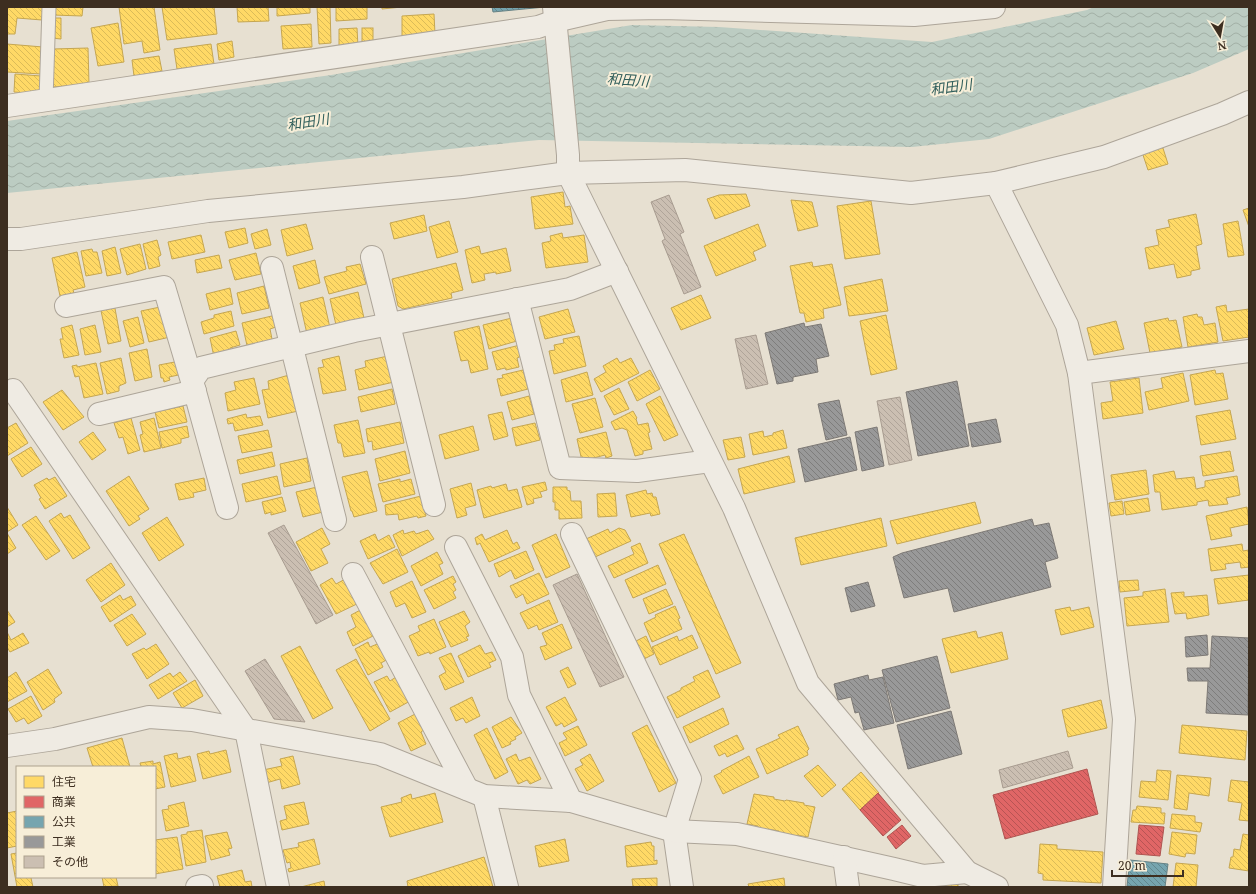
<svg xmlns="http://www.w3.org/2000/svg" width="1256" height="894" font-family="'Noto Serif','Noto Sans JP',serif">
<style>
.water{fill:url(#water-waves)}
.homes{fill:url(#homes-back-hatch);stroke:#c5a651}
.shops{fill:url(#shops-back-hatch);stroke:#af5551}
.public{fill:url(#public-back-hatch);stroke:#658184}
.industry{fill:url(#industry-back-hatch);stroke:#7d7975}
.building{fill:url(#building-back-hatch);stroke:#a89c90}
.lines{fill:none;stroke-linecap:round;stroke-linejoin:round}
.service-casing{stroke:#ada599;stroke-width:15}
.minor-casing{stroke:#ada599;stroke-width:24}
.service{stroke:#efebe3;stroke-width:13}
.minor{stroke:#efebe3;stroke-width:22}
.labels{text-anchor:middle;stroke-width:4;stroke-linejoin:round;paint-order:stroke}
.water-label{font-size:14px;font-style:italic;fill:#2f5d5a;stroke:#f7eed8}
</style>
<defs>
<pattern id="water-waves" width="16" height="10" patternUnits="userSpaceOnUse"><rect width="16" height="10" fill="#bcccc2"/><path d="M0 5q4-4 8 0t8 0" fill="none" stroke="#a2b0a6"/></pattern>
<pattern id="homes-back-hatch" width="6" height="6" patternUnits="userSpaceOnUse"><rect width="6" height="6" fill="#ffd966"/><path d="M-1 5l2 2M0 0l6 6M5-1l2 2" fill="none" stroke="#dbbb58"/></pattern>
<pattern id="shops-back-hatch" width="6" height="6" patternUnits="userSpaceOnUse"><rect width="6" height="6" fill="#e06666"/><path d="M-1 5l2 2M0 0l6 6M5-1l2 2" fill="none" stroke="#b75454"/></pattern>
<pattern id="public-back-hatch" width="6" height="6" patternUnits="userSpaceOnUse"><rect width="6" height="6" fill="#76a5af"/><path d="M-1 5l2 2M0 0l6 6M5-1l2 2" fill="none" stroke="#62878e"/></pattern>
<pattern id="industry-back-hatch" width="6" height="6" patternUnits="userSpaceOnUse"><rect width="6" height="6" fill="#999"/><path d="M-1 5l2 2M0 0l6 6M5-1l2 2" fill="none" stroke="#7e7d7c"/></pattern>
<pattern id="building-back-hatch" width="6" height="6" patternUnits="userSpaceOnUse"><rect width="6" height="6" fill="#cbbfb2"/><path d="M-1 5l2 2M0 0l6 6M5-1l2 2" fill="none" stroke="#afa499"/></pattern>
</defs>
<rect width="100%" height="100%" fill="#e7e0d1"/>
<!-- water -->
<path class="water" d="M1094,7H1249V49L1193,73L989,139L912,147L539,140L7,193V121L331,75L632,25L719,27L932,42L1087,10Z"/>
<!-- homes -->
<g class="homes">
<path d="M7,7H43L42,20L17,18L15,34H7Z"/>
<path d="M53,7H83L82,16L53,15Z"/>
<path d="M119,7H154L160,50L144,53L142,41L124,44Z"/>
<path d="M162,7H214L217,34L167,40Z"/>
<path d="M237,7H268L269,21L238,22Z"/>
<path d="M277,7H310V13L277,16Z"/>
<path d="M317,7H330L331,43L319,44Z"/>
<path d="M336,7H367V19L336,21Z"/>
<path d="M382,7H402L382,9Z"/>
<path d="M434,14L435,34L402,36V16Z"/>
<path d="M52,18H61V39L51,38Z"/>
<path d="M118,23L124,62L98,66L91,28Z"/>
<path d="M311,24L312,47L283,49L281,26Z"/>
<path d="M357,28L358,47L339,50V29Z"/>
<rect x="362" y="28" width="11" height="14"/>
<path d="M232,41L234,57L219,60L217,44Z"/>
<path d="M7,44L43,47L41,74L7,72Z"/>
<path d="M211,44L214,64L177,69L174,49Z"/>
<path d="M88,48L89,84L53,87V49Z"/>
<path d="M159,56L162,71L134,76L132,60Z"/>
<path d="M15,74L41,76L40,94L14,92Z"/>
<path d="M1162,145L1168,164L1148,170L1142,152Z"/>
<path d="M563,192L565,207L570,206L573,224L535,229L531,197Z"/>
<path d="M746,194L750,206L715,219L707,199L719,195Z"/>
<path d="M791,200L812,202L818,226L798,231Z"/>
<path d="M871,201L880,254L845,259L837,206Z"/>
<path d="M1249,208V227L1243,210Z"/>
<path d="M1196,214L1202,244L1196,246L1200,269L1191,271V275L1177,278L1174,264L1149,269L1145,248L1159,245L1156,230L1170,227L1168,220Z"/>
<path d="M424,215L427,231L394,239L390,223Z"/>
<path d="M449,221L458,252L437,258L429,227Z"/>
<path d="M1238,221L1244,255L1228,257L1223,224Z"/>
<path d="M306,224L313,249L287,256L281,230Z"/>
<path d="M758,224L766,246L753,252L756,260L716,276L704,246Z"/>
<path d="M245,228L248,243L229,248L225,232Z"/>
<path d="M267,229L271,245L255,249L251,234Z"/>
<path d="M562,233L563,238L584,235L588,262L546,268L542,243L551,241L550,236Z"/>
<path d="M201,235L205,252L172,259L168,242Z"/>
<path d="M157,240L161,255L158,257L160,266L149,269L143,244Z"/>
<path d="M140,244L146,269L127,275L120,249Z"/>
<path d="M479,246L481,254L506,248L511,271L496,274V272L484,274L485,280L472,283L465,250Z"/>
<path d="M115,247L121,273L107,276L102,251Z"/>
<path d="M92,249L93,252H97L102,273L86,276L81,251Z"/>
<path d="M77,252L85,287L73,290L74,293L60,296L52,258Z"/>
<path d="M256,253L261,274L235,280L229,260Z"/>
<path d="M219,255L222,268L197,273L195,260Z"/>
<path d="M315,260L320,283L299,289L293,266Z"/>
<path d="M812,262L813,267L832,264L841,305L823,309L824,318L806,322L804,313H800L790,266Z"/>
<path d="M456,263L463,290L451,293L452,298L403,309L398,306L392,279Z"/>
<path d="M360,264L366,284L329,294L324,277L347,271L346,267Z"/>
<path d="M882,279L888,311L849,316L844,287Z"/>
<path d="M264,286L269,308L242,314L237,293Z"/>
<path d="M230,288L233,304L210,310L206,294Z"/>
<path d="M358,292L364,318L336,325L330,299Z"/>
<path d="M701,295L711,318L681,330L671,308Z"/>
<path d="M323,297L330,328L307,334L300,303Z"/>
<path d="M114,303L121,341L108,344L100,306Z"/>
<path d="M1226,305L1227,312L1249,309V337L1223,341L1216,307Z"/>
<path d="M165,306L174,336L149,342L141,311Z"/>
<path d="M568,309L575,332L545,339L539,317Z"/>
<path d="M231,311L234,326L204,334L201,322L214,318V315Z"/>
<path d="M1197,314L1198,317H1202L1204,325L1215,323L1218,342L1188,347L1183,317Z"/>
<path d="M276,315L279,326L270,329L273,344L248,350L242,323Z"/>
<path d="M886,315L897,369L871,375L860,321Z"/>
<path d="M138,317L144,343L130,347L123,321Z"/>
<path d="M512,318L517,341L489,349L483,325Z"/>
<path d="M1168,318L1169,321L1176,320L1182,347L1150,353L1144,323Z"/>
<path d="M1116,321L1124,349L1094,355L1087,328Z"/>
<path d="M72,325L79,355L64,358L60,339H63L61,328Z"/>
<path d="M95,325L101,352L85,355L80,329Z"/>
<path d="M479,326L488,369L471,373L468,360L461,361L454,332Z"/>
<path d="M236,331L240,345L230,348L231,353L214,357L210,338Z"/>
<path d="M579,336L586,366L554,374L549,351L555,350L554,345L564,343L563,339Z"/>
<path d="M520,345L522,356L517,358L519,367L506,370L505,368L497,370L492,352Z"/>
<path d="M147,349L152,377L135,381L129,353Z"/>
<path d="M339,356L346,390L323,394L318,368L324,367L322,360Z"/>
<path d="M388,356L394,382L359,390L355,370L366,367L365,361Z"/>
<path d="M121,358L126,383L119,386V391L107,394L100,363Z"/>
<path d="M617,358L620,363L631,358L639,373L601,392L594,379L606,372L603,366Z"/>
<path d="M180,361L183,374L169,377L170,380L164,382L163,378H161L159,365Z"/>
<path d="M96,363L103,394L84,398L79,376L75,377L72,366L77,365V367Z"/>
<path d="M523,370L528,389L501,396L497,379L503,378L502,375Z"/>
<path d="M650,370L660,389L637,401L628,382Z"/>
<path d="M1215,370L1216,374L1223,373L1228,399L1195,405L1190,375Z"/>
<path d="M587,372L593,395L566,402L561,380Z"/>
<path d="M1183,373L1189,401L1149,410L1145,392L1163,388L1161,378Z"/>
<path d="M289,375L298,411L268,418L262,390L269,389L268,381Z"/>
<path d="M254,378L260,404L228,411L225,393L236,390L234,382Z"/>
<path d="M1139,378L1143,413L1103,419L1101,403L1113,401L1110,382Z"/>
<path d="M619,388L629,409L614,415L604,396Z"/>
<path d="M392,389L395,404L361,412L358,397Z"/>
<path d="M62,390L84,417L63,430L43,402Z"/>
<path d="M529,396L534,414L512,420L507,402Z"/>
<path d="M660,396L678,435L664,441L646,404Z"/>
<path d="M595,398L603,427L580,433L572,404Z"/>
<path d="M183,406L187,422L159,428L155,412Z"/>
<path d="M1230,410L1236,439L1201,445L1196,416Z"/>
<path d="M633,411L637,418L636,419L638,425L648,423L650,432L648,433L652,449L643,451V454L635,456L627,430L622,428L615,430L611,422Z"/>
<path d="M502,412L508,436L494,440L488,415Z"/>
<path d="M246,414L247,418L260,416L263,425L235,431L233,423L228,424L227,419Z"/>
<path d="M131,418L140,450L128,454L123,437L119,438L114,423Z"/>
<path d="M154,418L161,448L144,452L140,435L143,434L140,422Z"/>
<path d="M358,420L365,453L344,457L341,443H338L334,425Z"/>
<path d="M400,422L404,443L373,450L372,441L368,442L366,429Z"/>
<path d="M16,423L28,443L7,456V428Z"/>
<path d="M535,423L540,440L516,446L512,428Z"/>
<path d="M187,426L189,437L181,439V443L162,448L159,432Z"/>
<path d="M473,426L479,450L445,459L439,435Z"/>
<path d="M268,430L272,447L242,453L238,436Z"/>
<path d="M783,430L787,448L753,455L749,434L763,431L764,437L773,435V433Z"/>
<path d="M93,432L106,450L92,460L79,442Z"/>
<path d="M606,432L612,456L606,458L605,455L582,461L577,439Z"/>
<path d="M741,437L745,457L728,460L723,440Z"/>
<path d="M31,447L42,464L22,477L11,459Z"/>
<path d="M405,451L410,473L380,481L375,459Z"/>
<path d="M1230,451L1234,471L1203,476L1200,456Z"/>
<path d="M272,452L275,466L240,474L237,460Z"/>
<path d="M789,456L795,482L744,494L738,469Z"/>
<path d="M307,458L311,481L284,487L280,464Z"/>
<path d="M1146,470L1149,494L1115,500L1111,475Z"/>
<path d="M367,471L377,511L354,517L352,511H351L342,477Z"/>
<path d="M1174,471L1176,479L1194,477L1196,489L1205,487V481L1237,476L1240,495L1226,498L1228,504L1209,506L1208,500L1197,502V505L1162,510L1160,492H1155L1153,475Z"/>
<path d="M129,476L149,509L138,516L140,519L129,526L106,491Z"/>
<path d="M277,476L281,494L246,502L242,484Z"/>
<path d="M55,477L67,496L45,509L39,499L41,498L34,485L47,478L49,480Z"/>
<path d="M204,478L206,490L193,493L194,497L179,500L175,484Z"/>
<path d="M400,479V482L411,479L415,494L383,502L378,484Z"/>
<path d="M545,482L547,490L540,492L542,497L533,499L534,503L527,505L522,487Z"/>
<path d="M471,483L476,505L465,508L467,515L457,518L450,489Z"/>
<path d="M506,484L508,491L517,489L522,507L484,518L477,490L491,486L492,488Z"/>
<path d="M317,487L323,512L303,517L296,492Z"/>
<path d="M553,487H567V490L570,491L571,501H581L582,518L559,519V510H555V502H553Z"/>
<path d="M646,490L647,494L652,493L653,497H656L660,514L651,516L650,513L631,517L626,495Z"/>
<path d="M615,493L617,516L598,517L597,494Z"/>
<path d="M421,496L426,516L418,518L417,516L399,520L398,514L386,515L385,505Z"/>
<path d="M282,497L286,511L271,515V512L265,514L262,502Z"/>
<path d="M1148,498L1150,511L1126,515L1124,502Z"/>
<path d="M1122,501L1124,514L1111,516L1109,503Z"/>
<path d="M975,502L981,523L897,544L890,521Z"/>
<path d="M7,507L18,525L7,532Z"/>
<path d="M1247,507L1249,524L1230,528L1232,536L1211,540L1206,516Z"/>
<path d="M61,513L64,518L70,515L90,548L73,559L49,521Z"/>
<path d="M36,516L60,551L46,560L22,525Z"/>
<path d="M167,517L184,545L159,561L142,533Z"/>
<path d="M881,518L887,546L801,565L795,538Z"/>
<path d="M322,528L330,544L321,549L328,563L311,571L296,542Z"/>
<path d="M619,528L625,530L631,541L595,557L586,539L608,529L610,533Z"/>
<path d="M403,530L404,534L414,531L416,534L428,530L434,539L402,556L393,535Z"/>
<path d="M507,530L513,544L517,542L520,548L489,562L480,543L477,545L475,538L482,534L485,540Z"/>
<path d="M7,533L16,548L7,554Z"/>
<path d="M375,534L378,541L389,535L395,547L368,559L360,541Z"/>
<path d="M556,534L570,567L546,578L532,545Z"/>
<path d="M684,534L741,663L716,674L659,544Z"/>
<path d="M640,543L648,563L614,578L608,566L634,554L631,547Z"/>
<path d="M1242,544L1243,551L1249,550V567L1241,568L1240,562L1225,564L1226,569L1211,571L1208,549Z"/>
<path d="M397,549L408,572L383,584L370,563Z"/>
<path d="M526,551L534,570L515,579L511,570L499,577L494,564Z"/>
<path d="M437,552L443,563L439,565L443,574L421,586L411,566Z"/>
<path d="M111,563L125,585L101,602L86,580Z"/>
<path d="M658,565L666,584L633,598L625,580Z"/>
<path d="M539,573L549,594L527,604L523,594L516,598L510,586Z"/>
<path d="M1249,575V600L1218,604L1214,579Z"/>
<path d="M453,576L456,582L453,584L456,590L453,592L456,598L434,609L424,590Z"/>
<path d="M349,577L361,602L336,614L320,585L332,578L336,584Z"/>
<path d="M1138,580L1139,590L1120,592L1119,581Z"/>
<path d="M412,581L426,612L412,618L405,603L396,607L390,592Z"/>
<path d="M666,589L673,604L649,614L643,599Z"/>
<path d="M1165,589L1169,622L1127,626L1124,598L1143,596V592Z"/>
<path d="M1184,592V597L1207,595L1209,615L1187,619L1186,613L1175,614L1171,593Z"/>
<path d="M120,595L123,600L131,596L136,605L110,622L101,607Z"/>
<path d="M549,600L558,622L539,630L537,625L528,629L520,613Z"/>
<path d="M675,606L680,618L678,619L682,629L652,642L644,623L656,617L655,615Z"/>
<path d="M366,607L379,633L353,646L347,632L356,627L351,615Z"/>
<path d="M1070,607L1071,611L1089,607L1094,627L1061,635L1055,610Z"/>
<path d="M7,610L15,622L7,627Z"/>
<path d="M464,611L470,622L465,626L469,636L466,637L468,640L451,647L439,622Z"/>
<path d="M132,614L146,634L127,646L114,625Z"/>
<path d="M434,619L446,647L430,654L429,652L418,656L409,636L420,631L418,626Z"/>
<path d="M562,624L572,648L545,660L540,647L547,645L542,633Z"/>
<path d="M976,631L978,638L1002,632L1008,659L951,673L942,639Z"/>
<path d="M7,632L11,640L23,633L29,643L10,652L7,647Z"/>
<path d="M692,635L698,648L660,665L652,647L677,636L679,641Z"/>
<path d="M646,636L654,654L644,659L636,641Z"/>
<path d="M368,642L370,647L382,642L390,658L381,663L383,667L368,675L355,649Z"/>
<path d="M156,644L169,664L147,679L132,654L144,648L146,650Z"/>
<path d="M480,645L485,654L492,652L496,660L489,663L491,667L468,677L458,656Z"/>
<path d="M300,646L333,708L313,719L281,656Z"/>
<path d="M451,653L464,682L445,690L439,676L446,672L439,658Z"/>
<path d="M356,659L390,719L370,731L336,670Z"/>
<path d="M568,667L576,684L568,688L560,671Z"/>
<path d="M48,669L62,693L54,699L55,702L43,710L27,682Z"/>
<path d="M708,670L720,697L677,718L667,697L681,690V688L695,681L693,677Z"/>
<path d="M16,672L27,691L7,702V678Z"/>
<path d="M180,672L187,681L158,699L149,685L170,673L173,677Z"/>
<path d="M399,675L412,700L390,712L374,682L387,676L390,681Z"/>
<path d="M195,680L203,696L182,708L173,693Z"/>
<path d="M31,696L42,716L28,724L24,718L16,722L8,709Z"/>
<path d="M472,697L480,716L466,723L463,718L456,721L450,708Z"/>
<path d="M565,697L577,720L564,727L562,723L556,726L546,707Z"/>
<path d="M1101,700L1107,728L1068,737L1062,710Z"/>
<path d="M723,708L729,724L690,743L683,727Z"/>
<path d="M419,712L426,728L421,732L426,744L411,751L398,723Z"/>
<path d="M511,717L522,733L515,737L516,739L510,742L511,744L502,748L492,727Z"/>
<path d="M647,725L676,783L659,792L632,733Z"/>
<path d="M1182,725L1247,731L1245,760L1179,753Z"/>
<path d="M578,726L587,745L565,756L559,743L567,739L563,733Z"/>
<path d="M798,726L809,749L807,751L808,755L767,774L756,749L780,738L778,735Z"/>
<path d="M487,728L508,772L495,779L474,735Z"/>
<path d="M737,735L744,749L727,757L725,753L719,756L714,746Z"/>
<path d="M122,738L130,767H93L87,748Z"/>
<path d="M226,750L231,772L203,779L197,754L209,751L210,754Z"/>
<path d="M177,753L178,759L190,756L196,781L171,787L164,756Z"/>
<path d="M516,754L519,761L530,757L541,779L530,784L527,780L518,784L506,759Z"/>
<path d="M590,754L604,781L587,791L575,769L583,765L580,760Z"/>
<path d="M293,756L300,784L282,789L280,779L266,783L263,770L282,766L280,759Z"/>
<path d="M749,756L759,777L723,794L714,776L722,772L721,771Z"/>
<path d="M153,761V764L160,762L165,787L155,789V767H141L140,763Z"/>
<path d="M818,765L836,785L822,797L804,776Z"/>
<path d="M1157,770L1171,771L1168,800L1139,797L1141,781L1156,782Z"/>
<path d="M861,772L879,793L860,810L842,789Z"/>
<path d="M1177,775L1211,778L1209,796L1189,793L1187,810L1174,808Z"/>
<path d="M1231,780L1249,782V821L1239,820L1242,803L1228,801Z"/>
<path d="M435,793L443,822L390,837L381,807L402,802L401,798L411,794L412,799Z"/>
<path d="M754,794L774,797V799L785,801L786,800L804,803V805L815,807L808,837L797,835V836L778,832L779,831L768,829L767,830L758,828V826L747,824Z"/>
<path d="M184,802L189,826L166,831L162,810L169,809L168,806Z"/>
<path d="M304,802L309,824L282,830L280,821L287,819L284,806Z"/>
<path d="M1137,806L1161,808V813H1165L1164,824L1131,822L1133,810H1136Z"/>
<path d="M17,811V846L7,848V813Z"/>
<path d="M1172,814L1195,816V822L1202,823L1200,832L1170,828Z"/>
<path d="M202,830L206,862L186,866L181,835L187,834V832Z"/>
<path d="M227,832L232,848L228,849L230,855L211,860L205,836Z"/>
<path d="M1172,832L1197,835L1195,854L1186,853L1185,857L1169,854Z"/>
<path d="M1243,834L1249,835V871L1229,868L1231,857H1233L1234,849L1240,850Z"/>
<path d="M177,837L183,869L155,874V840Z"/>
<path d="M314,839L320,864L289,872L288,869L291,868L290,862L287,863L283,850L299,847L298,843Z"/>
<path d="M565,839L569,861L539,867L535,846Z"/>
<path d="M651,842L652,846H654V861L657,860V864L627,867L625,846Z"/>
<path d="M1040,844L1057,845V849L1103,852L1101,883L1043,880V874L1038,873Z"/>
<path d="M17,853V877H33L31,878L33,887H17L11,854Z"/>
<path d="M484,857L493,887H408L407,881Z"/>
<path d="M1176,863L1198,865L1196,887H1173Z"/>
<path d="M242,870L245,882L251,881L252,887H220L217,876Z"/>
<path d="M102,877H116L118,886L104,887Z"/>
<path d="M657,878V887H633L632,879Z"/>
<path d="M784,878L785,887H749L748,884Z"/>
<path d="M324,881L325,887H301Z"/>
<rect x="936" y="883" width="22" height="4"/>
</g>
<!-- shops -->
<g class="shops">
<path d="M1087,769L1098,814L1005,839L993,795Z"/>
<path d="M878,793L901,820L883,836L860,810Z"/>
<path d="M902,825L911,836L896,849L887,837Z"/>
<path d="M1139,825L1164,827L1160,856L1136,854Z"/>
</g>
<!-- public -->
<g class="public">
<path d="M492,7H545L493,12Z"/>
<path d="M1130,860L1168,864L1165,887L1127,886Z"/>
</g>
<!-- industry -->
<g class="industry">
<path d="M804,323L805,327L821,324L829,356L816,359L818,372L793,377V381L777,384L765,333Z"/>
<path d="M957,381L969,446L918,456L906,392Z"/>
<path d="M839,400L847,435L826,440L818,404Z"/>
<path d="M996,419L1001,442L972,447L968,424Z"/>
<path d="M877,427L884,466L862,471L855,432Z"/>
<path d="M850,437L857,470L805,482L798,449Z"/>
<path d="M1032,519L1034,526L1049,523L1058,558L1045,562L1051,587L954,612L948,588L904,598L893,557L902,553Z"/>
<path d="M868,582L875,606L851,612L845,588Z"/>
<path d="M1207,635L1208,655L1186,657L1185,637Z"/>
<path d="M1212,636L1249,638L1248,715L1206,713L1208,681H1188L1187,668H1210Z"/>
<path d="M937,656L950,708L896,722L882,670Z"/>
<path d="M868,675L869,680L883,677L894,723L864,730L859,712L855,713L851,697L838,700L834,684Z"/>
<path d="M951,711L962,754L908,769L897,725Z"/>
</g>
<!-- building -->
<g class="building">
<path d="M669,195L684,232L680,234L701,287L684,294L662,241L665,239L651,202Z"/>
<path d="M756,335L768,384L746,389L735,339Z"/>
<path d="M900,397L912,460L889,465L877,401Z"/>
<path d="M284,525L333,615L316,624L268,533Z"/>
<path d="M577,574L624,677L600,687L553,585Z"/>
<path d="M265,659L305,722L274,719L245,671Z"/>
<path d="M1068,751L1073,768L1003,788L999,770Z"/>
</g>
<g class="lines">
<!-- service casing -->
<g class="service-casing">
<path id="service" d="M46,100L49,7"/>
</g>
<!-- minor casing -->
<g class="minor-casing">
<g id="minor">
<path d="M554,7L568,155V173L734,508L808,683L967,872L997,887"/>
<path d="M7,106L538,27L555,21L607,9L662,8L914,15L994,7"/>
<path d="M996,183L1067,325L1079,373L1249,351"/>
<path d="M7,239H21L208,211L463,187L568,173L685,170L911,193L996,183L1104,157L1222,114L1249,102"/>
<path d="M372,257L434,505"/>
<path d="M272,268L335,520"/>
<path d="M517,299L560,468L637,471L710,461"/>
<path d="M66,306L164,287L192,381"/>
<path d="M1079,373L1124,719L1114,887"/>
<path d="M13,390L246,730L278,887"/>
<path d="M99,414L195,391"/>
<path d="M227,508L192,381L201,368L354,331L570,289L617,271"/>
<path d="M572,534L690,779L674,831L682,887"/>
<path d="M456,547L512,657L519,695L571,801"/>
<path d="M353,574L467,789"/>
<path d="M7,746L55,739L149,717L192,720L380,754L484,796L571,801L674,831L737,834L894,869L923,876L967,872"/>
<path d="M484,796L507,887"/>
<path d="M844,857L848,887"/>
<path d="M197,887L202,886"/>
</g>
</g>
<!-- service -->
<use href="#service" class="service"/>
<!-- minor -->
<use href="#minor" class="minor"/>
</g>
<g class="labels">
<!-- water labels -->
<g class="water-label">
<text transform="translate(628 80) rotate(4)" y="5">和田川</text>
<text transform="translate(951 87) rotate(-8)" y="5">和田川</text>
<text transform="translate(308 122) rotate(-9)" y="5">和田川</text>
</g>
</g>
<!-- border -->
<rect width="1256" height="894" fill="none" stroke="#3d2e20" stroke-width="16"/>
<!-- legend -->
<rect x="16" y="766" width="140" height="112" fill="#f7eed8" stroke="#ada18e"/>
<rect x="24" y="776" width="20" height="12" fill="#ffd966" stroke="#ada18e"/>
<text x="52" y="786" font-size="12" fill="#3d2e20">住宅</text>
<rect x="24" y="796" width="20" height="12" fill="#e06666" stroke="#ada18e"/>
<text x="52" y="806" font-size="12" fill="#3d2e20">商業</text>
<rect x="24" y="816" width="20" height="12" fill="#76a5af" stroke="#ada18e"/>
<text x="52" y="826" font-size="12" fill="#3d2e20">公共</text>
<rect x="24" y="836" width="20" height="12" fill="#999999" stroke="#ada18e"/>
<text x="52" y="846" font-size="12" fill="#3d2e20">工業</text>
<rect x="24" y="856" width="20" height="12" fill="#cbbfb2" stroke="#ada18e"/>
<text x="52" y="866" font-size="12" fill="#3d2e20">その他</text>
<!-- north arrow -->
<g transform="translate(1220 36) rotate(169)" stroke="#f7eed8" stroke-width="3" paint-order="stroke">
<path d="M0-3L7 15L0 10L-7 15Z" fill="#3d2e20"/>
<text y="-6" font-size="11" font-weight="bold" text-anchor="middle" fill="#3d2e20">N</text>
</g>
<!-- scale -->
<path d="M1112 870v6h71v-6" fill="none" stroke="#3d2e20" stroke-width="2"/>
<text x="1118" y="870" font-size="12" fill="#3d2e20" stroke="#f7eed8" stroke-width="3" paint-order="stroke">20 m</text>
</svg>
